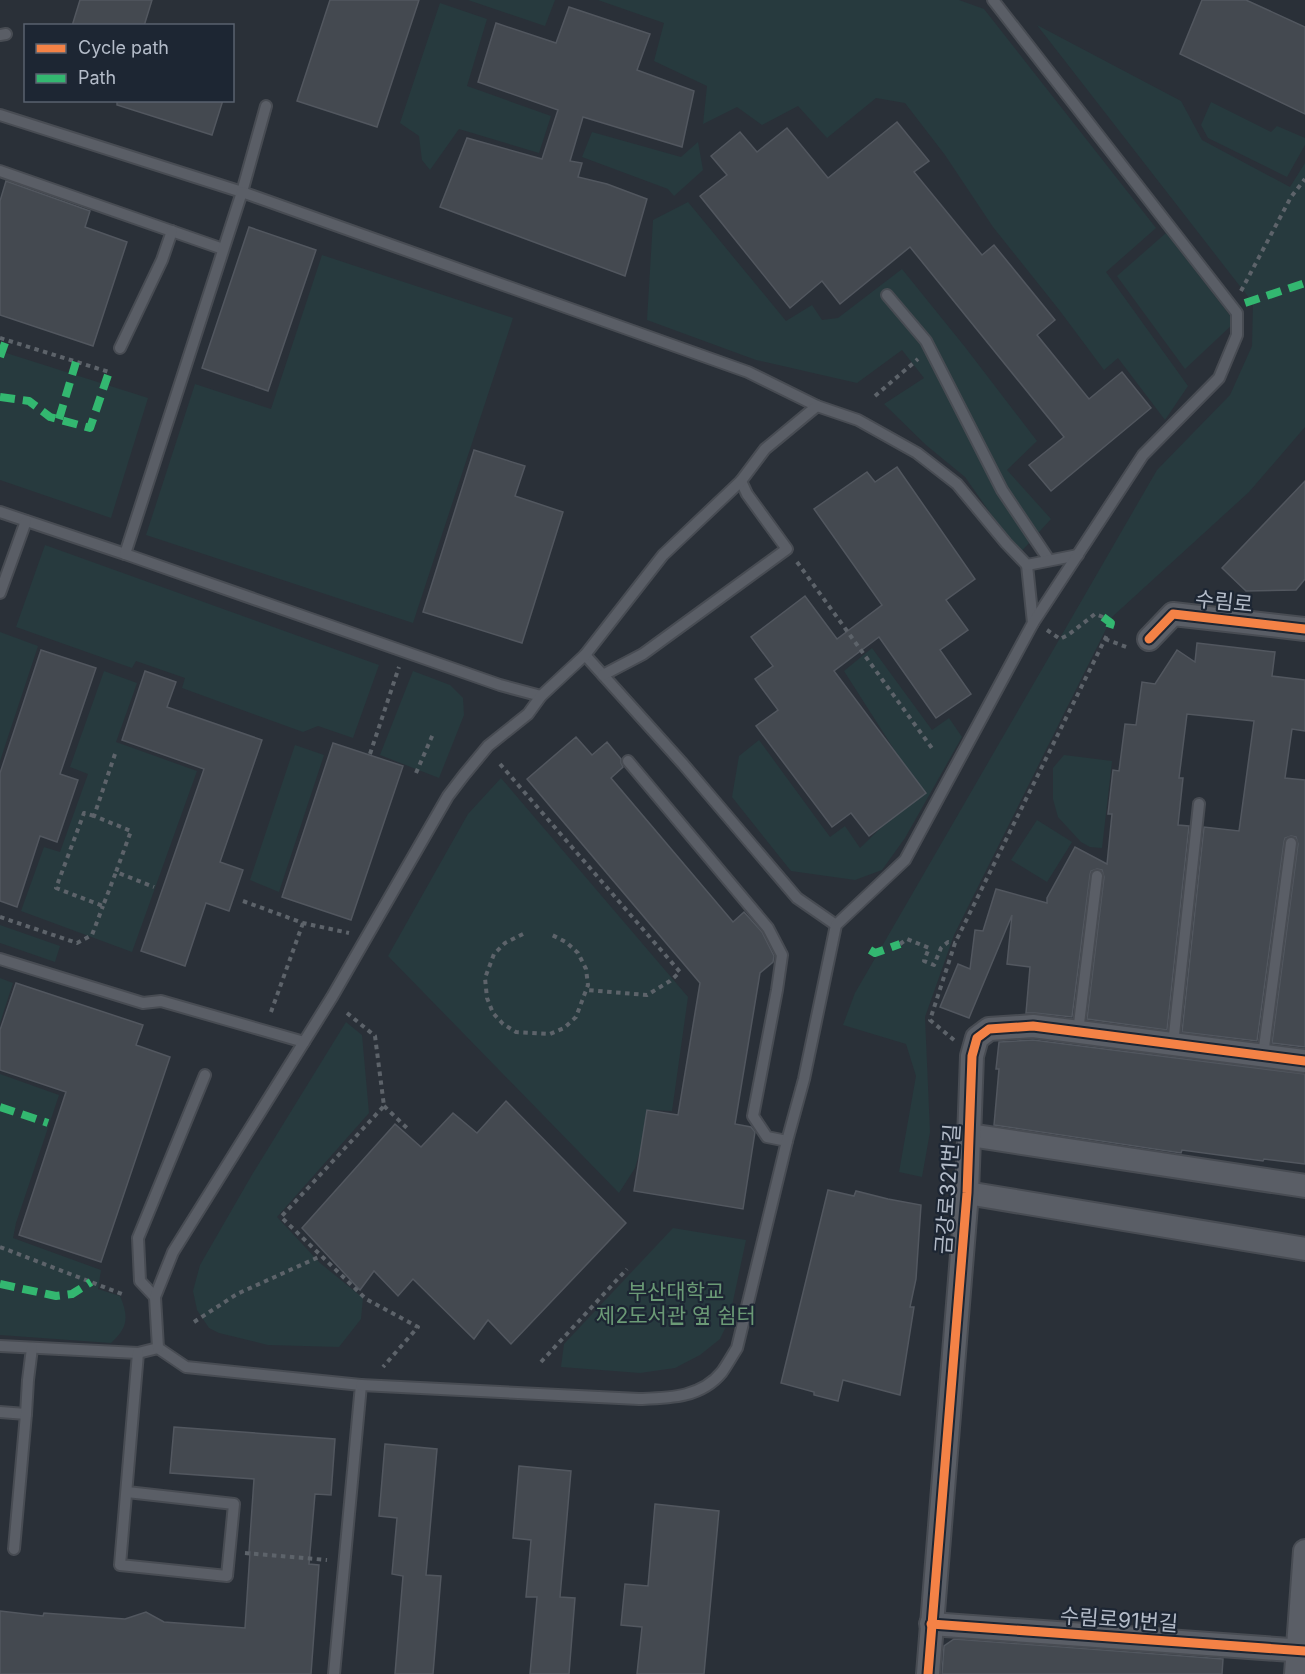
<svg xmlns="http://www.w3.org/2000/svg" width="1305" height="1674" font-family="Inter,'Noto Sans KR',sans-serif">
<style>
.green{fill:#273a3e}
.building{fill:#444950;stroke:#52575f;stroke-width:1.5}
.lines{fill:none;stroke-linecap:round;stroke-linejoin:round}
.service-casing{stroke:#484c53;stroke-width:14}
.minor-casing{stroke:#484c53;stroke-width:26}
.path{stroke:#5d636a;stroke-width:4;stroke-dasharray:4.5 4.5;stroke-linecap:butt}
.service{stroke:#5a5e66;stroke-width:10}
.minor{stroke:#5a5e66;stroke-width:22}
.quiet{stroke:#33b770;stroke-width:8;stroke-dasharray:15 8;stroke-linecap:butt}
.cycleway-casing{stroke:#1d2633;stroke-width:13}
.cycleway{stroke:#f48246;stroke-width:9}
.labels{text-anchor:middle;stroke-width:4.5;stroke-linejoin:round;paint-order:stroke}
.street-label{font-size:21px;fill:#b4bcc9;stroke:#1d2633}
.park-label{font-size:21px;fill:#6b9a76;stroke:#1d2633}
</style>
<rect width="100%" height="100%" fill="#2a3038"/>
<!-- green -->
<g class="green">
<path d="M468,0H555L545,26Z"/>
<path d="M598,0H959L984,9L1156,228L1106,272L1188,386L1165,420L1118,358L1104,370L1060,311L993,227L945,155L905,103L876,98L827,138L798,106L762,125L737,107L703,124L707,86L654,61L664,23Z"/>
<path d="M440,3L487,19L467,86L551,116L539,153L459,129L430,170L422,160L419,136L400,123Z"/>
<path d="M1037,25L1181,101L1202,140L1290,187L1305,163V427L1249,492L1112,617L954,935L925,1017L930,1132L922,1177L899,1172L916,1076L906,1044L843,1025L855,993L1157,470L1230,395L1252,346L1253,303Z"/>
<path d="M1211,102L1271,132L1277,126L1305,138V145L1287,177L1208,138L1201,125Z"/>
<path d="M592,132L681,157L698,142L703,170L674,196L668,189L582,157Z"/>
<path d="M688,202L786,321L812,305L822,320L838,318L902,269L965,347L1037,441L1007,470L1051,519L1019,554L965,477L926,445L884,404L924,378L902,350L857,383L756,360L647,320L653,220Z"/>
<path d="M1166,233L1235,322L1185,369L1117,276Z"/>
<path d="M322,255L513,318L413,623L146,535L195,384L271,409Z"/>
<path d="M0,351L148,398L111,518L0,480Z"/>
<path d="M45,545L379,665L353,738L318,726L303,732L182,688L185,678L136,661L132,668L16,627Z"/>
<path d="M0,632L38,646L0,761Z"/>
<path d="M872,648L932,730L949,718L962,737L905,838L882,870L855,880L791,871L732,797L739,756L759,740L830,837L845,826L860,848L920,790L844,671Z"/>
<path d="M104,671L137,683L116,742L197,771L132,952L21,911L44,847L60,852L88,774L70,767Z"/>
<path d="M413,671L450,685L463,698L464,715L439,778L380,755Z"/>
<path d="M295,745L324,755L279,892L250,880Z"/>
<path d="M1064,755L1112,761L1102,848L1090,847L1081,842L1058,817L1053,799V768Z"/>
<path d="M501,778L688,997L672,1111L652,1110L635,1168L619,1193L388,956L468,814Z"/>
<path d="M1037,820L1072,842L1047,882L1011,860Z"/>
<path d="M0,925L60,946L55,962L0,943Z"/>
<path d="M0,978L13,983L0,1023Z"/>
<path d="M346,1022L362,1035L369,1113L277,1217L320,1263L363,1298L361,1319L339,1347L268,1345L219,1333L209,1328L197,1310L193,1291L200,1265L253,1173Z"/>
<path d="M0,1074L59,1095L16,1223L13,1238L101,1270L98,1289L120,1296C129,1317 128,1328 111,1343L0,1335Z"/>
<path d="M673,1228L746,1240L729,1320L720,1339L700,1355L675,1368L640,1373L561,1367L564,1344Z"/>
</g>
<!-- building -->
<g class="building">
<path d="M80,0H152L144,26H72Z"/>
<path d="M330,0H419L377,127L297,101Z"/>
<path d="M1202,0H1246L1305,27V114L1180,54Z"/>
<path d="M569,7L650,34L637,70L694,91L682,147L583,117L570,161L582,163L578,177L607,184L647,199L625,276L440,207L467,138L542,159L558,110L478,82L496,23L556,43Z"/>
<path d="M117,100H223L212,135L117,105Z"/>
<path d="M897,122L929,161L914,172L982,255L994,245L1055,320L1037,335L1089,399L1122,372L1151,408L1051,491L1029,465L1064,437L910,247L840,304L822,281L790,308L700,196L727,175L711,156L740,132L757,152L787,128L828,178Z"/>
<path d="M6,181L90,211L85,227L127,242L93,346L0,315V201Z"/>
<path d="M249,227L316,250L268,391L202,368Z"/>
<path d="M474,450L525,466L515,496L563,512L522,643L423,612Z"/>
<path d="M897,467L975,579L946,600L968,630L940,650L971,694L936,718L879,637L834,671L926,793L869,836L851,813L832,827L756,726L778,710L755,679L773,666L751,637L805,596L837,639L882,605L814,509L867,472L875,482Z"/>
<path d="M1305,481V579L1296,590L1246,591L1222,568Z"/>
<path d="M1197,643L1275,652L1272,676L1305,680V731L1292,729L1285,778L1305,780V1047L1272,1043L1298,844L1296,837L1291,836L1285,838L1284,842L1257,1041L1182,1032L1204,827L1239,831L1254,721L1187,714L1179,778H1183L1178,825L1189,826L1167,1030L1087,1019L1104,877L1102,870L1097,869L1091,871L1090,875L1072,1017L1035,1013H1026L1030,967L1007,964L1012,915L969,1018L940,1007L958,964L970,969L975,930L983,931L996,889L1047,903V898L1075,847L1107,864L1112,814H1108L1113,770L1119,771L1125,724L1136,725L1142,682L1155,684L1177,650L1195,662Z"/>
<path d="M41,650L96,668L60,774L78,780L57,842L40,836L17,907L0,901V773Z"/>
<path d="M145,671L176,682L167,707L262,740L220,862L243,870L229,911L206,903L185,966L141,951L204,769L122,740Z"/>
<path d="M576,737L592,755L607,742L621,759V763L623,767L611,778L733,922L744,912L762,932L774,956L773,962L760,973L735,1124L751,1127L755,1132L743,1209L634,1191L647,1110L678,1115L700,983L527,779Z"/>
<path d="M333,743L403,766L351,920L282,897Z"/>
<path d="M16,983L143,1025L136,1045L170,1057L101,1262L19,1235L66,1092L0,1070V1030Z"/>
<path d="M1033,1040L1305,1074V1164L1264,1159L1263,1161L1182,1150L1181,1153L994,1125L999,1069H996L999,1042Z"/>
<path d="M506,1101L626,1223L511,1344L488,1320L474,1339L413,1279L398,1296L374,1271L360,1290L302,1228L395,1124L421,1147L453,1113L477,1133Z"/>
<path d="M828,1190L854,1196L856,1191L888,1199L921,1205L916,1279L910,1307H914L900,1395L843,1380L838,1401L814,1395V1392L781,1383Z"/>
<path d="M174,1427L335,1439L331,1495L315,1494L309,1564L319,1565L311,1674H0V1611L43,1616L44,1613L125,1619L146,1612L164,1622L245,1628L250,1552H249L254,1479L170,1473Z"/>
<path d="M385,1444L437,1449L426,1575L441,1576L433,1674H395L403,1576L392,1574L397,1518L379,1516Z"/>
<path d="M519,1466L571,1471L560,1597L575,1598L569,1674H530L537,1597H526L531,1540L513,1538Z"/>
<path d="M655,1504L719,1511L704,1674H637L642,1627L621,1625L625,1584L648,1586Z"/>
<path d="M954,1639L1223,1659L1222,1674H942L944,1646Z"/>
</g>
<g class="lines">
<!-- service casing -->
<g class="service-casing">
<g id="service">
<path d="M0,35L6,34"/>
<path d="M0,115L242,192L266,106"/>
<path d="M0,171L223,249"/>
<path d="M887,295L926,341L1002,490L1049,560"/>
<path d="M120,348L162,260L172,231"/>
<path d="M0,512L125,554"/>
<path d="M1027,565L1033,623"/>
<path d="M0,593L26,521"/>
<path d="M585,655L683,764L797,898L836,925"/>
<path d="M603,675L643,654L787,549L747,494L741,481"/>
<path d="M541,696L500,685L125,554L242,192L748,372L817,406"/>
<path d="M628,761L768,928L782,955L777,990L753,1116L767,1137L787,1141"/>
<path d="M0,959L143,1003L161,1001L304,1042"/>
<path d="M1078,1032L1097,876"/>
<path d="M1173,1044L1199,804"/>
<path d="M1263,1055L1291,843"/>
<path d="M155,1297L140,1281L138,1238L205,1075"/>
<path d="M0,1346L138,1353L158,1348L186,1367L361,1385L334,1674"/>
<path d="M158,1348L155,1297L173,1252L332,997L448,796L464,775L488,746L528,714L541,696L585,655L663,555L741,481L765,449L817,406L858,420L917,453L957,484L1006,543L1027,565L1078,555"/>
<path d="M361,1385L639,1399C669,1398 701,1398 722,1372C727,1365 732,1356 737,1348L787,1141L804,1079L836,925L905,860L1033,623L1143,455L1219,378L1237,335V313L993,0"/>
<path d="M0,1412L26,1414"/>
<path d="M127,1492L234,1504L227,1576L120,1565L138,1353"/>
<path d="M14,1549L26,1414L28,1380L32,1348"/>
</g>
</g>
<!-- minor casing -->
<g class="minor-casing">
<g id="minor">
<path d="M1149,639L1173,614L1305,629"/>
<path d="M970,1135L1305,1186"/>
<path d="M967,1193L1305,1249"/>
<path d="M931,1624L1305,1651"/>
<path d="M928,1674L967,1193L972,1056L977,1038L989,1029L1033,1026L1305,1061"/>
<path d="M1296,1674L1305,1551"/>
</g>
</g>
<!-- path -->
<g class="path">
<path d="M1241,291L1291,197L1305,179"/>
<path d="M0,338L109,372"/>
<path d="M875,396L918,359"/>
<path d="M797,562L934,751"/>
<path d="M1047,630L1060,639L1068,635L1095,614L1103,617"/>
<path d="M1105,639L1129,648"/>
<path d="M115,754L94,816L131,831L116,872L154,887"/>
<path d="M370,754L399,667"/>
<path d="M500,764L680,972L670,981L647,995L587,990"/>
<path d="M416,773L433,734"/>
<path d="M94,816L84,813L56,888L103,906L116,872"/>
<path d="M243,901L303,923L349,933"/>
<path d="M0,917L77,943L92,935L103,906"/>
<path d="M523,934L505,943L494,954L485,978L487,998L493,1013L503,1024L516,1032L550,1034L564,1028L576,1017L588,985L586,969L578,953L566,942L550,934"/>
<path d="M900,944L907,939L929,948L924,961L934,965L941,948L948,942L955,943"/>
<path d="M271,1012L303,923"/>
<path d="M347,1013L375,1036L384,1106L281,1217L366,1299L418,1327L383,1367"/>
<path d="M954,1040L930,1020L955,943L1107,635"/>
<path d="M384,1106L409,1130"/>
<path d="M0,1247L122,1294"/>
<path d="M194,1322L237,1294L321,1256"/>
<path d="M541,1362L627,1269"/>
<path d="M245,1553L327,1560"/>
</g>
<!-- service -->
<use href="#service" class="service"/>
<!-- minor -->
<use href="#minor" class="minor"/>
<!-- quiet -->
<g class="quiet">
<path d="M1245,303L1305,283"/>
<path d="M0,357L6,340"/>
<path d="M0,397L29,401L50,417L90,428L109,372"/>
<path d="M59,419L76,362"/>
<path d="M1103,617L1111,623L1107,635"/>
<path d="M870,950L875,953L900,944"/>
<path d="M0,1107L48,1123"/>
<path d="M0,1284L56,1296L72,1294L91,1282"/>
</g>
<!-- cycleway casing -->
<g class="cycleway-casing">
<g id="cycleway">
<path d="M1149,639L1173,614L1305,629"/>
<path d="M931,1624L1305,1651"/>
<path d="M928,1674L967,1193L972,1056L977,1038L989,1029L1033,1026L1305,1061"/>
</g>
</g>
<!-- cycleway -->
<use href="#cycleway" class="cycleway"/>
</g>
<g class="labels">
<!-- street labels -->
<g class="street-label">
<text transform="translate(1224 602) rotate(6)" y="7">수림로</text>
<text transform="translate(948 1189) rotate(-86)" y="7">금강로321번길</text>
<text transform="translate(1119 1620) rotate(4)" y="7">수림로91번길</text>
</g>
<!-- park labels -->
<g class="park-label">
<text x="676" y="1299">부산대학교<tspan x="676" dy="24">제2도서관 옆 쉼터</tspan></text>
</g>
</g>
<!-- legend -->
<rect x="24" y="24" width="210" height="78" fill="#1d2633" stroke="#59626f" stroke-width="1.5"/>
<rect x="36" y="44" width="30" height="9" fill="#f48246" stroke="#59626f" stroke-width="1.5"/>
<text x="78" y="54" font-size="18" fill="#b4bcc9">Cycle path</text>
<rect x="36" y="74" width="30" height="9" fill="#33b770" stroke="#59626f" stroke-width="1.5"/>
<text x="78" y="84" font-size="18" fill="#b4bcc9">Path</text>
</svg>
